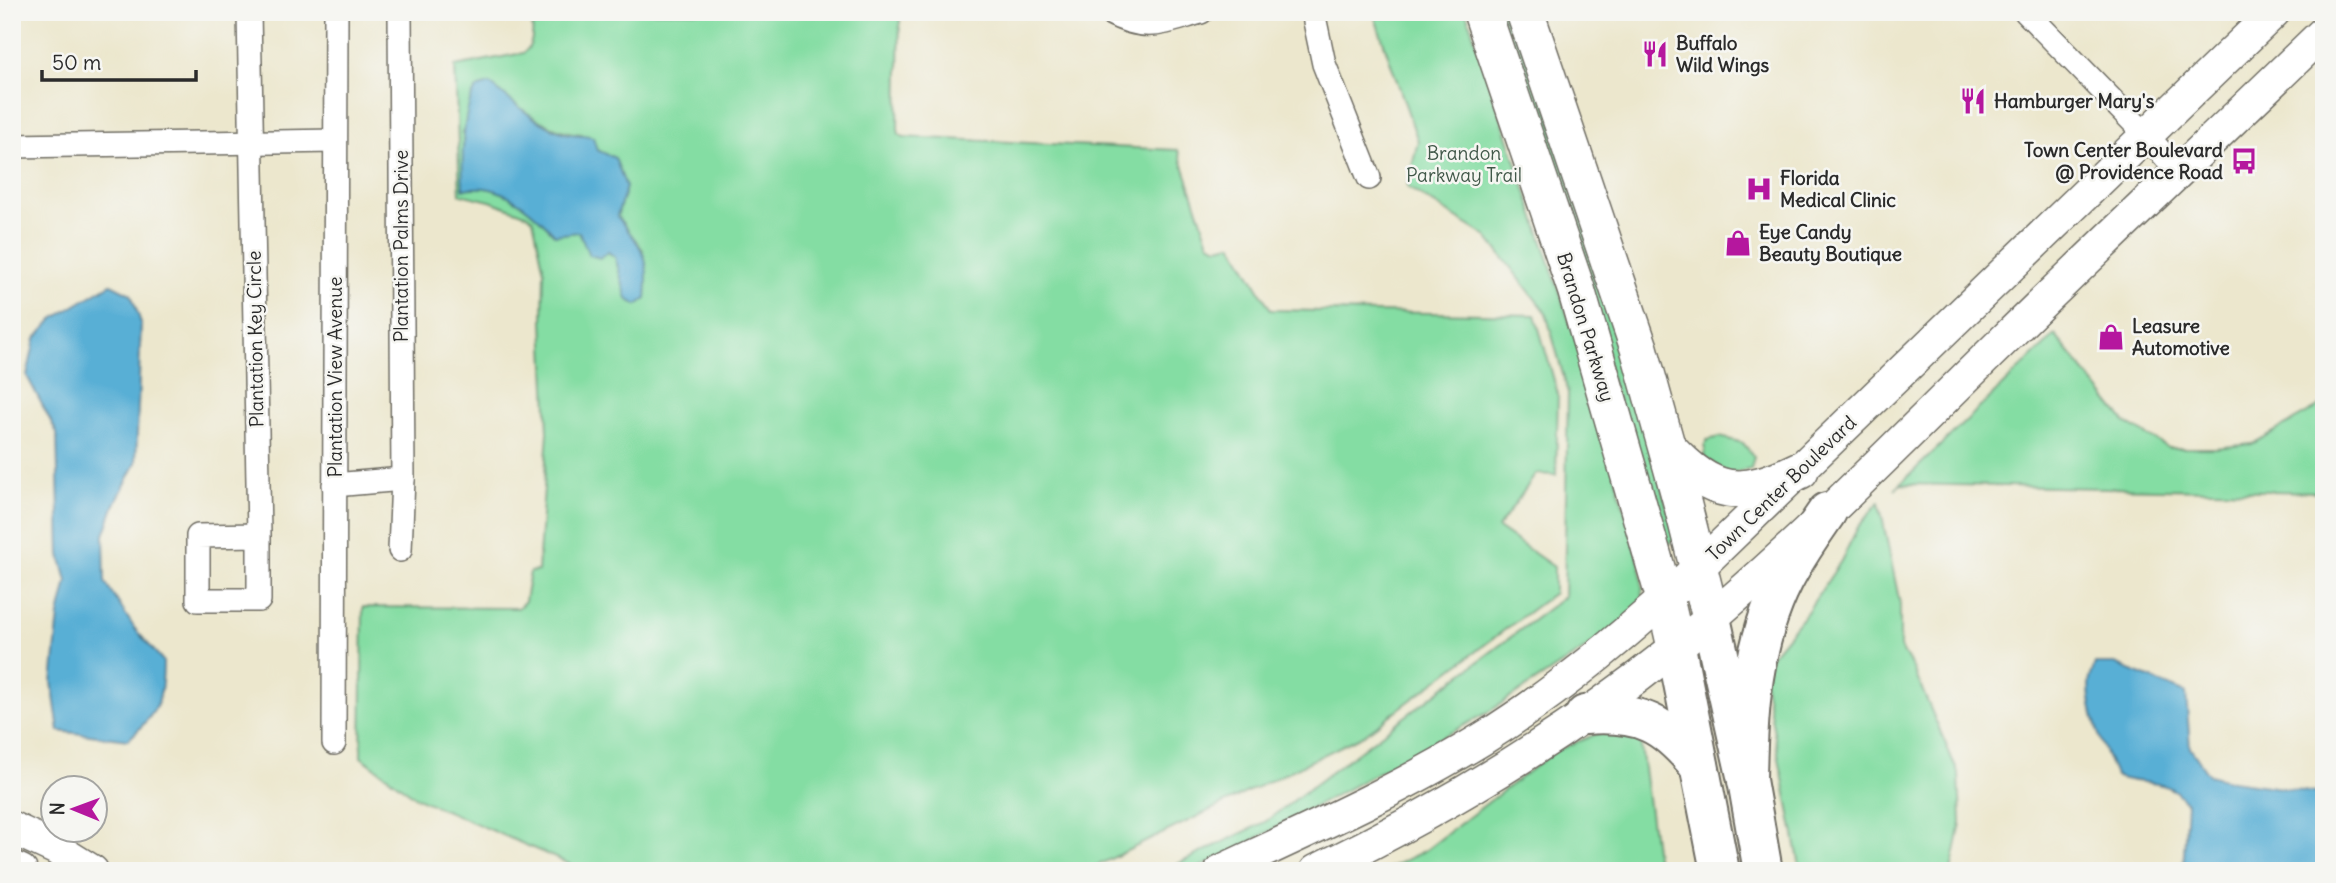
<svg xmlns="http://www.w3.org/2000/svg" width="2336" height="883" font-family="Delius,sans-serif">
<style>
.green{fill:#84dda3;stroke:#588467;stroke-width:2;fill-rule:evenodd}
.water{fill:#59afd5;stroke:#426d80;stroke-width:2}
.lines{fill:none;stroke-linecap:round;stroke-linejoin:round}
.street-casing{stroke:#6f6d64;stroke-width:26}
.secondary-casing{stroke:#6f6d64;stroke-width:35}
.primary-casing{stroke:#6f6d64;stroke-width:40}
.highway-casing{stroke:#6f6d64;stroke-width:42}
.street{stroke:#fff;stroke-width:23}
.secondary{stroke:#fff;stroke-width:32}
.primary{stroke:#fff;stroke-width:37}
.highway{stroke:#fff;stroke-width:38}
.labels{text-anchor:middle;stroke-width:5;stroke-linejoin:round;paint-order:stroke}
.poi-label{font-size:19px;font-weight:bold;fill:#2b2b2b;stroke:#f6f6f2;text-anchor:start}
.park-label{font-size:19px;fill:#415849;stroke:#f6f6f2}
.street-label{font-size:19px;fill:#2b2b2b;stroke:#f6f6f2}
</style>
<rect width="100%" height="100%" fill="#f6f6f2"/>
<filter id="ink" filterUnits="userSpaceOnUse"><feTurbulence type="fractalNoise" baseFrequency=".0143" numOctaves="2"/><feDisplacementMap in="SourceGraphic" scale="14" xChannelSelector="R" yChannelSelector="G"/><feConvolveMatrix kernelMatrix="1 2 1 2 8 2 1 2 1" color-interpolation-filters="sRGB"/></filter>
<filter id="wash" filterUnits="userSpaceOnUse"><feTurbulence type="fractalNoise" baseFrequency=".00686" numOctaves="4" result="noise"/><feDisplacementMap in="SourceGraphic" scale="28" xChannelSelector="R" yChannelSelector="G"/><feGaussianBlur stdDeviation="1.57" result="paint"/><feColorMatrix in="noise" values="0 0 0 0 0 0 0 0 0 0 0 0 0 0 0 0 0 1.4 0 .05"/><feComposite in="paint" operator="in"/></filter>
<g filter="url(#wash)">
<rect width="100%" height="100%" fill="#ece7cd"/>
<!-- green -->
<g class="green">
<path d="M532,12H900L898,129L899,134L904,137L1178,150L1209,243L1218,247L1232,244L1271,310L1535,315L1558,394L1556,475L1536,474L1498,528L1554,567V593L1364,735L1086,871H590L581,869L417,798L361,757L363,607L518,608L525,601L530,572L538,571L548,432L543,321L544,271L533,219L528,215L490,201L460,194L455,66L523,53C536,45 532,26 532,12ZM489,84C517,105 545,132 582,134L626,187L617,216L643,250L623,277L615,257L579,231L555,235C538,216 512,192 485,188C478,187 470,188 463,188V132Z"/>
<path d="M1373,12H1466L1588,377L1641,569L1643,596L1632,614L1600,639L1487,713L1224,856L1192,871H1163L1265,822L1564,597L1568,393L1546,313L1487,237L1407,187L1418,141Z"/>
<path d="M1494,12H1516L1590,235L1676,540L1669,543L1663,542Z"/>
<path d="M2055,335L2125,422L2169,448H2215L2252,444L2324,404V492L1900,484L1895,489Z"/>
<path d="M1720,437L1743,443L1754,457L1751,469L1729,474L1705,458V444L1707,440Z"/>
<path d="M1879,502L1900,604V647L1913,668L1959,775L1961,823L1951,871H1801L1764,681L1769,658L1807,612L1841,561L1858,527Z"/>
<path d="M1601,732L1640,739L1658,871H1384L1426,850L1555,751Z"/>
</g>
<!-- water -->
<g class="water">
<path d="M490,84C512,101 537,125 565,133C574,135 584,134 593,137L597,150L615,158L626,187L617,216C644,252 650,252 646,299L637,305L627,299L615,257L608,252L600,258L589,255L579,232L555,235C538,216 512,192 485,188C478,187 470,188 463,189C462,167 461,101 479,87C480,87 489,84 490,84Z"/>
<path d="M111,284L131,294L141,323L136,463L115,504L104,535L105,582L135,629L163,661C163,701 158,712 128,740L59,731L52,682L59,615L67,581L60,555L57,433L27,376L35,339L53,319Z"/>
<path d="M2095,664H2115L2186,693L2190,748L2209,775L2232,781L2324,794V871H2183L2187,803C2183,800 2179,794 2175,791C2157,779 2134,785 2115,776C2104,749 2089,715 2089,685C2089,678 2093,671 2095,664Z"/>
</g>
</g>
<g filter="url(#ink)">
<g class="lines">
<!-- street casing -->
<g class="street-casing">
<g id="street">
<path d="M249,12L259,535V600H198V536L259,535"/>
<path d="M400,12L403,479L400,550"/>
<path d="M1108,12C1146,33 1162,23 1201,12"/>
<path d="M1313,12L1324,64L1369,178"/>
<path d="M2026,12L2146,135L2179,172"/>
<path d="M12,146L335,141"/>
<path d="M334,485L403,479"/>
<path d="M334,743L336,12"/>
</g>
</g>
<!-- secondary casing -->
<g class="secondary-casing">
<g id="secondary">
<path d="M12,828L55,848L92,871"/>
<path d="M12,867L21,871"/>
<path d="M1221,871C1309,830 1399,790 1482,739C1561,690 1632,630 1699,567L2274,12"/>
<path d="M1316,871C1444,809 1565,736 1675,648C1792,554 1897,444 2004,340C2110,236 2218,135 2324,32"/>
</g>
</g>
<!-- primary casing -->
<g class="primary-casing">
<g id="primary">
<path d="M1482,12L1576,289L1665,599L1676,647"/>
<path d="M1525,12L1639,348L1683,506L1711,618"/>
<path d="M1668,448C1713,497 1741,499 1800,470"/>
</g>
</g>
<!-- highway casing -->
<g class="highway-casing">
<g id="highway">
<path d="M1711,618L1747,780L1763,871"/>
<path d="M1676,647L1720,871"/>
<path d="M1585,715C1641,711 1664,723 1699,766"/>
<path d="M1747,780C1748,712 1752,643 1784,580C1796,556 1812,534 1827,512"/>
</g>
</g>
<!-- street -->
<use href="#street" class="street"/>
<!-- secondary -->
<use href="#secondary" class="secondary"/>
<!-- primary -->
<use href="#primary" class="primary"/>
<!-- highway -->
<use href="#highway" class="highway"/>
</g>
</g>
<!-- icons -->
<defs>
<g id="restaurant-bare" transform="scale(2.1)"><path d="M-5-6h1v4h1v-4h1v4h1v-4h1v5L-1.5 .5V6h-2V.5L-5-1ZM5-6V6H3V1.5H1.5Q1.5-4 5-6Z" fill="#b5179e" stroke="#f6f6f2" stroke-width="2.5" paint-order="stroke"/></g>
<g id="bus-bare" transform="scale(2.1)"><path d="M-5-6H5V4H4V6H2V4H-2V6H-4V4H-5ZM-3.5-4V0h7V-4ZM-3.5 1.2v1.5H-2V1.2ZM2 1.2v1.5H3.5V1.2Z" fill="#b5179e" stroke="#f6f6f2" stroke-width="2.5" paint-order="stroke"/></g>
<g id="hospital-bare" transform="scale(2.1)"><path d="M-5-5h3v3.5h4V-5h3V5h-3V1.5h-4V5h-3Z" fill="#b5179e" stroke="#f6f6f2" stroke-width="2.5" paint-order="stroke"/></g>
<g id="shop-bare" transform="scale(2.1)"><path d="M-5-2.5h2.3a2.7 3.5 0 0 1 5.4 0H5L5.5 6h-11ZM-1.5-2.5h3a1.5 2.3 0 0 0-3 0Z" fill="#b5179e" stroke="#f6f6f2" stroke-width="2.5" paint-order="stroke"/></g>
</defs>
<g fill-rule="evenodd">
<use href="#restaurant-bare" x="1655" y="54"/>
<use href="#restaurant-bare" x="1973" y="101"/>
<use href="#bus-bare" x="2244" y="161"/>
<use href="#hospital-bare" x="1759" y="189"/>
<use href="#shop-bare" x="1738" y="243"/>
<use href="#shop-bare" x="2111" y="337"/>
</g>
<g class="labels">
<!-- poi labels -->
<g class="poi-label">
<text x="1676" y="50">Buffalo<tspan x="1676" dy="22">Wild Wings</tspan></text>
<text x="1994" y="108">Hamburger Mary's</text>
<text x="2223" y="157" text-anchor="end">Town Center Boulevard<tspan x="2223" dy="22">@ Providence Road</tspan></text>
<text x="1780" y="185">Florida<tspan x="1780" dy="22">Medical Clinic</tspan></text>
<text x="1759" y="239">Eye Candy<tspan x="1759" dy="22">Beauty Boutique</tspan></text>
<text x="2132" y="333">Leasure<tspan x="2132" dy="22">Automotive</tspan></text>
</g>
<!-- park labels -->
<g class="park-label">
<text x="1464" y="160">Brandon<tspan x="1464" dy="22">Parkway Trail</tspan></text>
</g>
<!-- street labels -->
<g class="street-label">
<text transform="translate(401 246) rotate(-90)" y="7">Plantation Palms Drive</text>
<text transform="translate(1586 327) rotate(73)" y="7">Brandon Parkway</text>
<text transform="translate(255 339) rotate(-91)" y="7">Plantation Key Circle</text>
<text transform="translate(335 377) rotate(-90)" y="7">Plantation View Avenue</text>
<text transform="translate(1781 488) rotate(-44)" y="7">Town Center Boulevard</text>
</g>
</g>
<!-- margin -->
<rect width="2336" height="883" fill="none" stroke="#f6f6f2" stroke-width="42"/>
<!-- north arrow -->
<g transform="translate(74 809) rotate(271)"><circle r="33" fill="#f6f6f2" stroke="#a5a5a2" stroke-width="2"/>
<path d="M0-5L12 26L0 18L-12 26Z" fill="#b5179e"/>
<text y="-10" font-size="19" font-weight="bold" text-anchor="middle" fill="#2b2b2b">N</text>
</g>
<!-- scale -->
<path d="M42 70v10h154v-10" fill="none" stroke="#2b2b2b" stroke-width="3.5"/>
<text x="52" y="70" font-size="21" fill="#2b2b2b" stroke="#f6f6f2" stroke-width="5" paint-order="stroke">50 m</text>
</svg>
